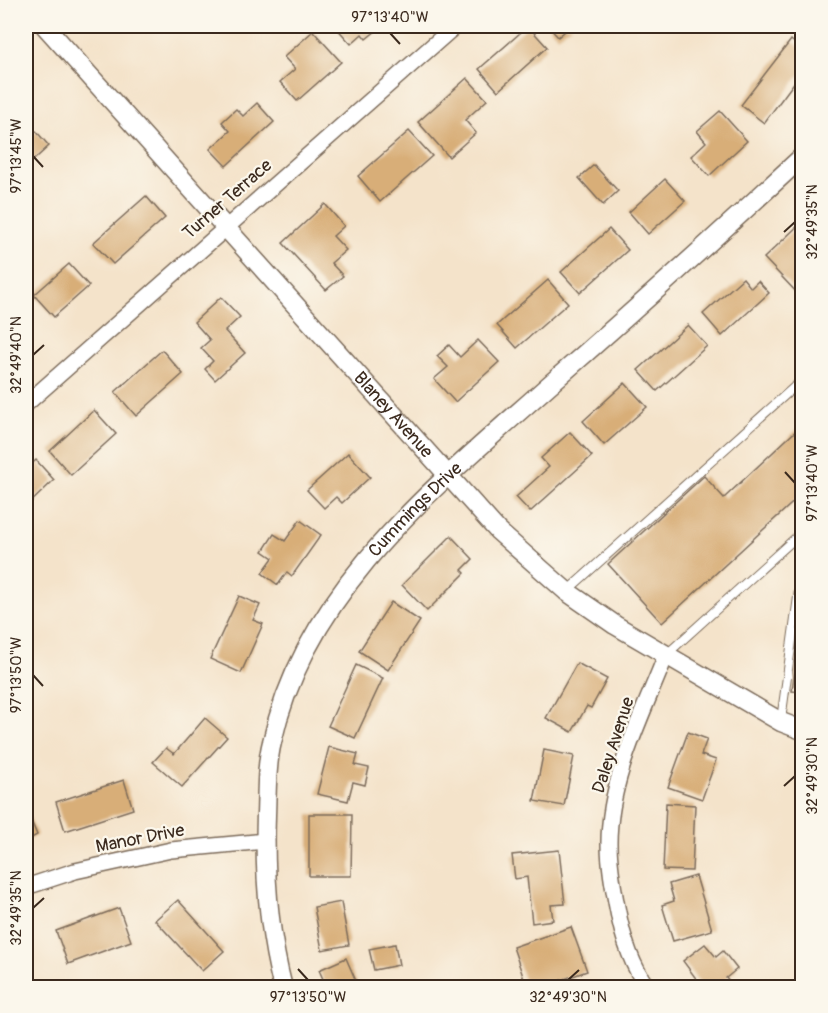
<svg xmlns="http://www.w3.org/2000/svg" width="828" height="1013" font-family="Pangolin,sans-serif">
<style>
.building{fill:#d8ae78}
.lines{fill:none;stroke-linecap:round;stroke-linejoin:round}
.service-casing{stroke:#7c6b5a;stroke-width:10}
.minor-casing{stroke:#7c6b5a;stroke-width:18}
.tertiary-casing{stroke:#7c6b5a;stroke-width:21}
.service{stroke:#fff;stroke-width:8}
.minor{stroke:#fff;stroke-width:15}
.tertiary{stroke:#fff;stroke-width:18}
.ticks{fill:none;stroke:#3b2a1e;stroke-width:2}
.labels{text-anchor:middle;stroke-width:4.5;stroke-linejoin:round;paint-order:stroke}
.street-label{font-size:18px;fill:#3b2a1e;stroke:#fbf7ec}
.neatline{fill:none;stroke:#3b2a1e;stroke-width:2}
.ticks-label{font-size:15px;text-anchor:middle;fill:#3b2a1e}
</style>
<rect width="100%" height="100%" fill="#fbf7ec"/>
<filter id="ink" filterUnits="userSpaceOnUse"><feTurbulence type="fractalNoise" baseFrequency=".0167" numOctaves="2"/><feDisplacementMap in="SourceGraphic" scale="12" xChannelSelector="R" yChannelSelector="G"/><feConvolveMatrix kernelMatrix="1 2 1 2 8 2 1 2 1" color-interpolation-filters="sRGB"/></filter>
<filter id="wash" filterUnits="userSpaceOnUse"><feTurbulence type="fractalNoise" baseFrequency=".008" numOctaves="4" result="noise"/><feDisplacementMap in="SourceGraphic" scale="24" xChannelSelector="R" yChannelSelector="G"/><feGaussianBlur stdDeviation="1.35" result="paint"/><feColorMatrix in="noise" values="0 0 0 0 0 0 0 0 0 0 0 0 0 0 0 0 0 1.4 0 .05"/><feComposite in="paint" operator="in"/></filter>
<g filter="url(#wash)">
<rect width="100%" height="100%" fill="#f4e3ca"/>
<g id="blocks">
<!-- building -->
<g class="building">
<path d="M335,26H382L366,39L362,34L351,44Z"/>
<path d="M528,26L547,47L498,91L479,69Z"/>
<path d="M548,26H571L558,37Z"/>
<path d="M313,31L341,62L297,101L280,82L295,69L284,57Z"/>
<path d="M791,40L802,49V72L764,123L741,105Z"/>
<path d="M467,78L487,100L465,120L476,133L449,157L418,122Z"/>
<path d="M257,103L274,122L226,166L210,149L230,131L222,122L236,109L243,116Z"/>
<path d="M720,111L747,141L709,176L691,156L706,142L697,131Z"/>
<path d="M36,131L49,146L26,167V140Z"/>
<path d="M409,131L432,156L380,202L358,176Z"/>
<path d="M594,165L618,191L603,205L579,178Z"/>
<path d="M665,179L685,201L648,234L629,212Z"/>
<path d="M146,196L165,218L113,264L93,243Z"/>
<path d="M325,204L344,226L333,236L346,250L331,263L343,276L326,290L283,243Z"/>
<path d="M802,222V298L764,258Z"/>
<path d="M609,229L628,250L580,293L561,272Z"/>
<path d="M69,264L89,286L54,317L34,295Z"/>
<path d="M743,278L751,288L758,281L769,293L722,336L703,314Z"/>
<path d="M548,280L568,303L517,348L497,325Z"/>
<path d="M221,297L240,317L225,331L245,353L215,380L205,369L213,361L201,348L210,340L194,322Z"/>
<path d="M688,325L707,346L657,391L638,370Z"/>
<path d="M478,340L499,362L455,402L434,379L448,367L437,356L449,345L460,357Z"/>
<path d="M162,350L183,374L136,416L115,392Z"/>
<path d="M625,383L647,407L604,445L583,421Z"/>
<path d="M802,390V409L793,399Z"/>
<path d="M94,410L116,434L71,475L50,451Z"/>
<path d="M802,425V494L662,623L608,564L704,476L724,498Z"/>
<path d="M570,432L592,456L530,512L516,497L549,467L541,458Z"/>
<path d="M348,453L370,477L342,503L336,497L324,508L307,490Z"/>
<path d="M36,460L54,480L26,507V469Z"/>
<path d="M300,520L321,535L292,576L287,572L278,585L262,573L273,558L263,551L274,534L285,541Z"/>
<path d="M451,536L473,559L462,570L465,573L427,611L402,585Z"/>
<path d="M239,596L260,605L253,620L263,624L241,673L210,659Z"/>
<path d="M391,602L420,621L388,670L359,651Z"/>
<path d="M798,649L802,650V692L792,691Z"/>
<path d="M577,663L607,679L591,708L587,706L572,732L546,718Z"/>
<path d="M356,665L383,678L355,738L328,726Z"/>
<path d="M205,718L227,737L182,787L153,762L166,748L174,754Z"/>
<path d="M688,732L707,739L701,755L716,760L702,799L668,787Z"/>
<path d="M329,747L358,754L355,765L369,768L365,785L353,782L348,801L317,794Z"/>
<path d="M544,750L574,756L564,806L534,801Z"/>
<path d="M124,780L133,809L65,831L56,802Z"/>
<path d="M666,803L695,805L692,871L663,870Z"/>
<path d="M26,809L37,835L26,841Z"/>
<path d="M309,814H352L351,876H309Z"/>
<path d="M559,850L565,904L551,905L553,920L532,923L527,877L515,879L512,855Z"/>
<path d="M696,876L712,930L673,941L662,905L674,901L669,884Z"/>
<path d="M178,900L224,951L202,971L155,920Z"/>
<path d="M341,902L349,945L322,950L314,907Z"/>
<path d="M119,908L131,941L68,964L56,931Z"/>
<path d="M571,927L587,971L539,988H527L513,947Z"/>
<path d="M395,944L399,965L374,970L369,949Z"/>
<path d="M705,944L716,957L723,951L737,969L726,978L734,988H703L683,961Z"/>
<path d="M346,958L359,988H327L319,970Z"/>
</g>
</g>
</g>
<g filter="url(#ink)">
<use href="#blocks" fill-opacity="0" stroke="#7c6b5a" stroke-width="1.5"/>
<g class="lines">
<!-- service casing -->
<g class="service-casing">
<g id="service">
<path d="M567,591L802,380"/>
<path d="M667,654L802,532"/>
<path d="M781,720L802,568"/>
</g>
</g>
<!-- minor casing -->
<g class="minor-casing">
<g id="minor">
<path d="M26,404L455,26"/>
<path d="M26,887L75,871L171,850L265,841"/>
<path d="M648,988C631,965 622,935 617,907C613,886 609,865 609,843C609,778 643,714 666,655"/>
</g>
</g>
<!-- tertiary casing -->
<g class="tertiary-casing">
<g id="tertiary">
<path id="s1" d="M45,26L498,531L566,591L615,625L781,722L802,730"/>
<path id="s2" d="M283,988C268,930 264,875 266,815C267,791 266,765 272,742C306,588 436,486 548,386C634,311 719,234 802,157"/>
</g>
</g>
<!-- service -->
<use href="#service" class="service"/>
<!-- minor -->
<use href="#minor" class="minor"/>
<!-- tertiary -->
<use href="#tertiary" class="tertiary"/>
</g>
</g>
<!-- ticks -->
<path class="ticks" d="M390,33L400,44M33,156L43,167M784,232L795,222M33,355L44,345M785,472L795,483M33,675L43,686M784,786L795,776M33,908L44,898M298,969L308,980M568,980L579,970"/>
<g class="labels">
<!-- street labels -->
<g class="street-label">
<text transform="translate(227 199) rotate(-41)" y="6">Turner Terrace</text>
<text dy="6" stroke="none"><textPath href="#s1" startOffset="522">Blaney Avenue</textPath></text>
<text dy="6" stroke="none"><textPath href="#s2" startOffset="525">Cummings Drive</textPath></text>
<text transform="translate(613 745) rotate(-72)" y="6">Daley Avenue</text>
<text transform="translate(140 838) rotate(-11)" y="6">Manor Drive</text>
</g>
</g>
<!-- margin -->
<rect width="828" height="1013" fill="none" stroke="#fbf7ec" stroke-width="66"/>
<rect x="33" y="33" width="762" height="947" class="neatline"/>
<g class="ticks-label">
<text x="390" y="22">97°13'40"W</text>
<text transform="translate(16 156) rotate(-90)" y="5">97°13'45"W</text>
<text transform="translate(812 222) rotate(-90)" y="5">32°49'35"N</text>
<text transform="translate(16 355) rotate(-90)" y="5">32°49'40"N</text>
<text transform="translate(812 483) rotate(-90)" y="5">97°13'40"W</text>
<text transform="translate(16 675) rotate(-90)" y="5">97°13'50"W</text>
<text transform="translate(812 776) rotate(-90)" y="5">32°49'30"N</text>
<text transform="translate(16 908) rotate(-90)" y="5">32°49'35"N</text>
<text x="308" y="1002">97°13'50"W</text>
<text x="568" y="1002">32°49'30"N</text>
</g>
</svg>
